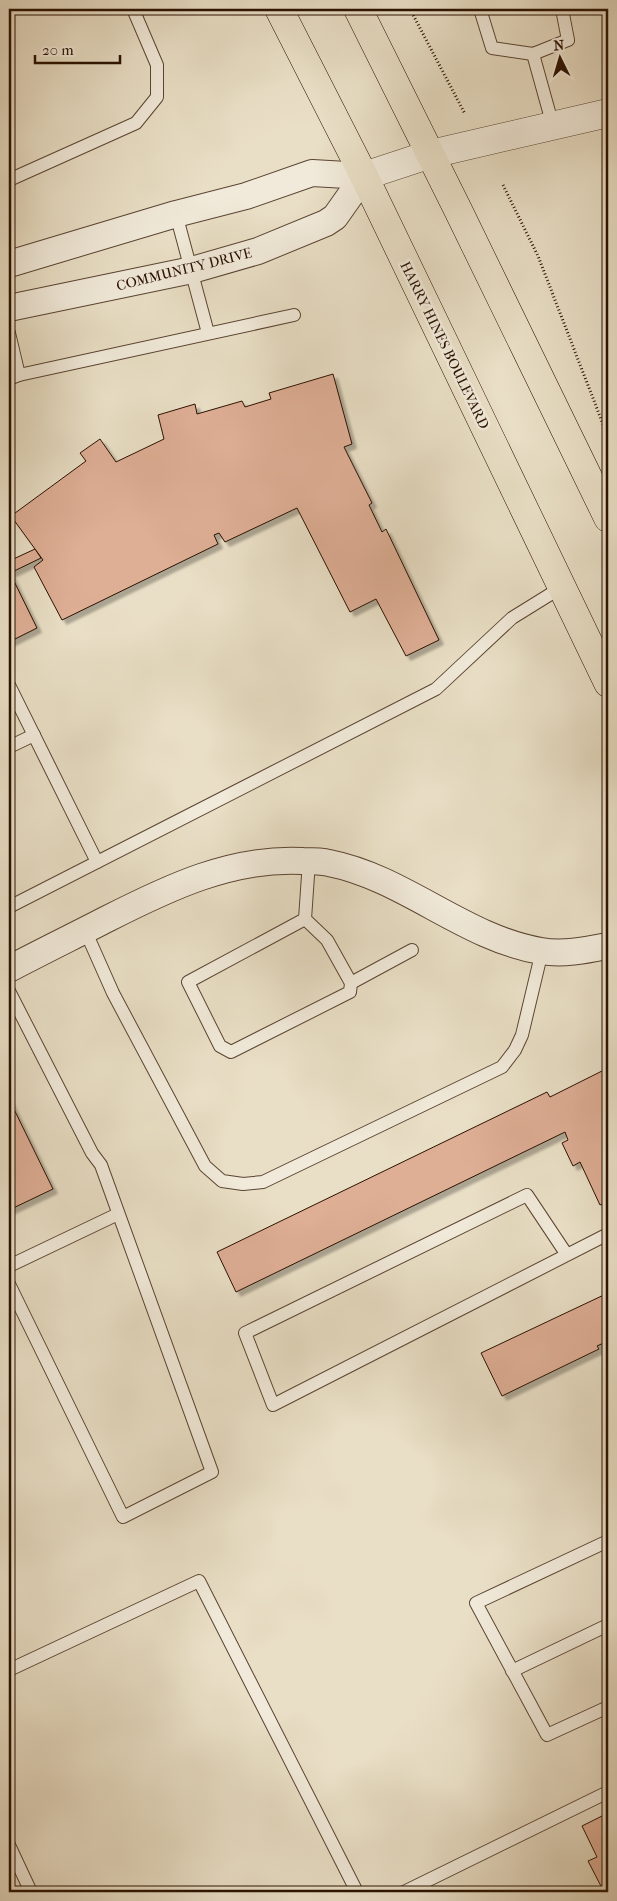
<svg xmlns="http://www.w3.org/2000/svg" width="617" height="1901" font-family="'IM FELL French Canon',serif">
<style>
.building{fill:#deae95;stroke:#2a1100;filter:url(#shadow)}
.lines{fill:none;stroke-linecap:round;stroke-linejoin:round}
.service-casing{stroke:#5a4432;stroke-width:14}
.minor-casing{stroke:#5a4432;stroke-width:28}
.tertiary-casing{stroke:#5a4432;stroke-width:29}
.primary-casing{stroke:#2a1100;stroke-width:29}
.path{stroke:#2a1100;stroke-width:3;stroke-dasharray:1 2.5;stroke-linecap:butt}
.service{stroke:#f1eada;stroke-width:12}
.minor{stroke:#f1eada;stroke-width:26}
.tertiary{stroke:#f1eada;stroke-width:28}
.primary{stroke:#e9dfc6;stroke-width:28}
.labels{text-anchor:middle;stroke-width:5;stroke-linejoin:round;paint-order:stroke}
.street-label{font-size:14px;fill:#2a1100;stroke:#f1eada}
</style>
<defs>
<filter id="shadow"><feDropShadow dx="4.5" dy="4.5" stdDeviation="1" flood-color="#0004"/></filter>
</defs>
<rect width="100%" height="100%" fill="#e9dfc6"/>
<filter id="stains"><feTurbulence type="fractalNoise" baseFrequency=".004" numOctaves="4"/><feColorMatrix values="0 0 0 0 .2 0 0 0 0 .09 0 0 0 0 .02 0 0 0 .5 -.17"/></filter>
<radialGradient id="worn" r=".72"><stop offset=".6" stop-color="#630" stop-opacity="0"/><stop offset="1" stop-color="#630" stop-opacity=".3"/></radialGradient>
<!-- building -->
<g class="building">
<path d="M333,374L352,444L344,447L372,503L369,505L382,532L386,529L439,640L406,656L376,599L350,612L297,508L225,542L219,533L214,535L218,544L62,620L34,567L43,560L11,516L86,461L80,453L100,439L116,462L164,439L158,415L195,404L197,414L242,401L245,407L271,399L269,393Z"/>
<path d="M35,549L41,558L10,573L37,628L9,642V561Z"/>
<path d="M608,1068V1201L600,1205L580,1162L573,1166L562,1143L568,1140L565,1132L236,1292L217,1252L547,1092L550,1097Z"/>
<path d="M9,1099L53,1189L9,1210Z"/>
<path d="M608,1293V1341L597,1346L599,1349L502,1396L481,1353Z"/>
<path d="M608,1813V1892H604L588,1861L597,1857L582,1826Z"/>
</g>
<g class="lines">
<!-- service casing -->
<g class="service-casing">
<g id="service">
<path d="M480,9L492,48L533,54L568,40L562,9"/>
<path d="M533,54L553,126"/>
<path d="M9,180L136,123L157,97V65L133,9"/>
<path d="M176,214L208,333"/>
<path d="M9,333L19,375L9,379"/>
<path d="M19,375L294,315"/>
<path d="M9,685L97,862"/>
<path d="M9,747L34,735"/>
<path d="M9,907L436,689L512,618L562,587"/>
<path d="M305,919L327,940L351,983L350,992L231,1052L220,1046L188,982L305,919L309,861"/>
<path d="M85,930L113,993L205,1166L222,1181L243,1184L263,1182L502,1067L515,1050L522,1035L542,951"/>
<path d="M351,983L412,950"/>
<path d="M9,991L92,1153L101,1165L212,1472L123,1517L9,1284"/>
<path d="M567,1255L527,1195L245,1333L273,1405L608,1234"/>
<path d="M9,1266L118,1214"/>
<path d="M608,1541L476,1603L547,1735L608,1707"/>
<path d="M9,1670L199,1581L357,1892"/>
<path d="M512,1671L608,1625"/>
<path d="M9,1845L31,1892"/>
<path d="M404,1892L608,1792"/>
</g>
</g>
<!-- minor casing -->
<g class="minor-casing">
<g id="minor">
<path d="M9,264L176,214L246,196L312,173L364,176"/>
<path d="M9,308L192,270L258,251L326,223L335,217L364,176"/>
<path d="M9,969C41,952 74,936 107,919C168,888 232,857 303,861C312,861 321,861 329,863C405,878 464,938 541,951C563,955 587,950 608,946"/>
</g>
</g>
<!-- tertiary casing -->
<g class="tertiary-casing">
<path id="tertiary" d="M364,176L431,154L608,113"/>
</g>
<!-- primary casing -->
<g class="primary-casing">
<g id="primary">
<path d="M279,9L364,176L608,683"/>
<path d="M358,9L459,212L608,518"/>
</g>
</g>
<!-- path -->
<g class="path">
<path d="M410,9L465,114"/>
<path d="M503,185L538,256L608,437"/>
</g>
<!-- service -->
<use href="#service" class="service"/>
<!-- minor -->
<use href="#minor" class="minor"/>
<!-- tertiary -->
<use href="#tertiary" class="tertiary"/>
<!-- primary -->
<use href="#primary" class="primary"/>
</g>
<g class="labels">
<!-- street labels -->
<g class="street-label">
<text transform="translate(184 269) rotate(-14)" y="5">COMMUNITY DRIVE</text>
<text transform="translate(445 345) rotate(64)" y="5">HARRY HINES BOULEVARD</text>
</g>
</g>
<!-- margin -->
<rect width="617" height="1901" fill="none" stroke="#e9dfc6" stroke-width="30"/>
<rect x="10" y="10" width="597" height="1881" fill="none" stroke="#2a1100" stroke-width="2.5"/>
<rect x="15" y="15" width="587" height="1871" fill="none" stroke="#2a1100"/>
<!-- north arrow -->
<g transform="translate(560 58) rotate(355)" stroke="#f1eada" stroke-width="4" paint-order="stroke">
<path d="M0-4L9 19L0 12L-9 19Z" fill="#2a1100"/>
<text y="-8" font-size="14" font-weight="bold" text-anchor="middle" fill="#2a1100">N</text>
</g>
<!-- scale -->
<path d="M35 55v8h85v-8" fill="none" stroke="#2a1100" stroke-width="2.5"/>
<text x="42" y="55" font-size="15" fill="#2a1100" stroke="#f1eada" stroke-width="4" paint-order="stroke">20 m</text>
<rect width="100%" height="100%" filter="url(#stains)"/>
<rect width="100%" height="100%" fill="url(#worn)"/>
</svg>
